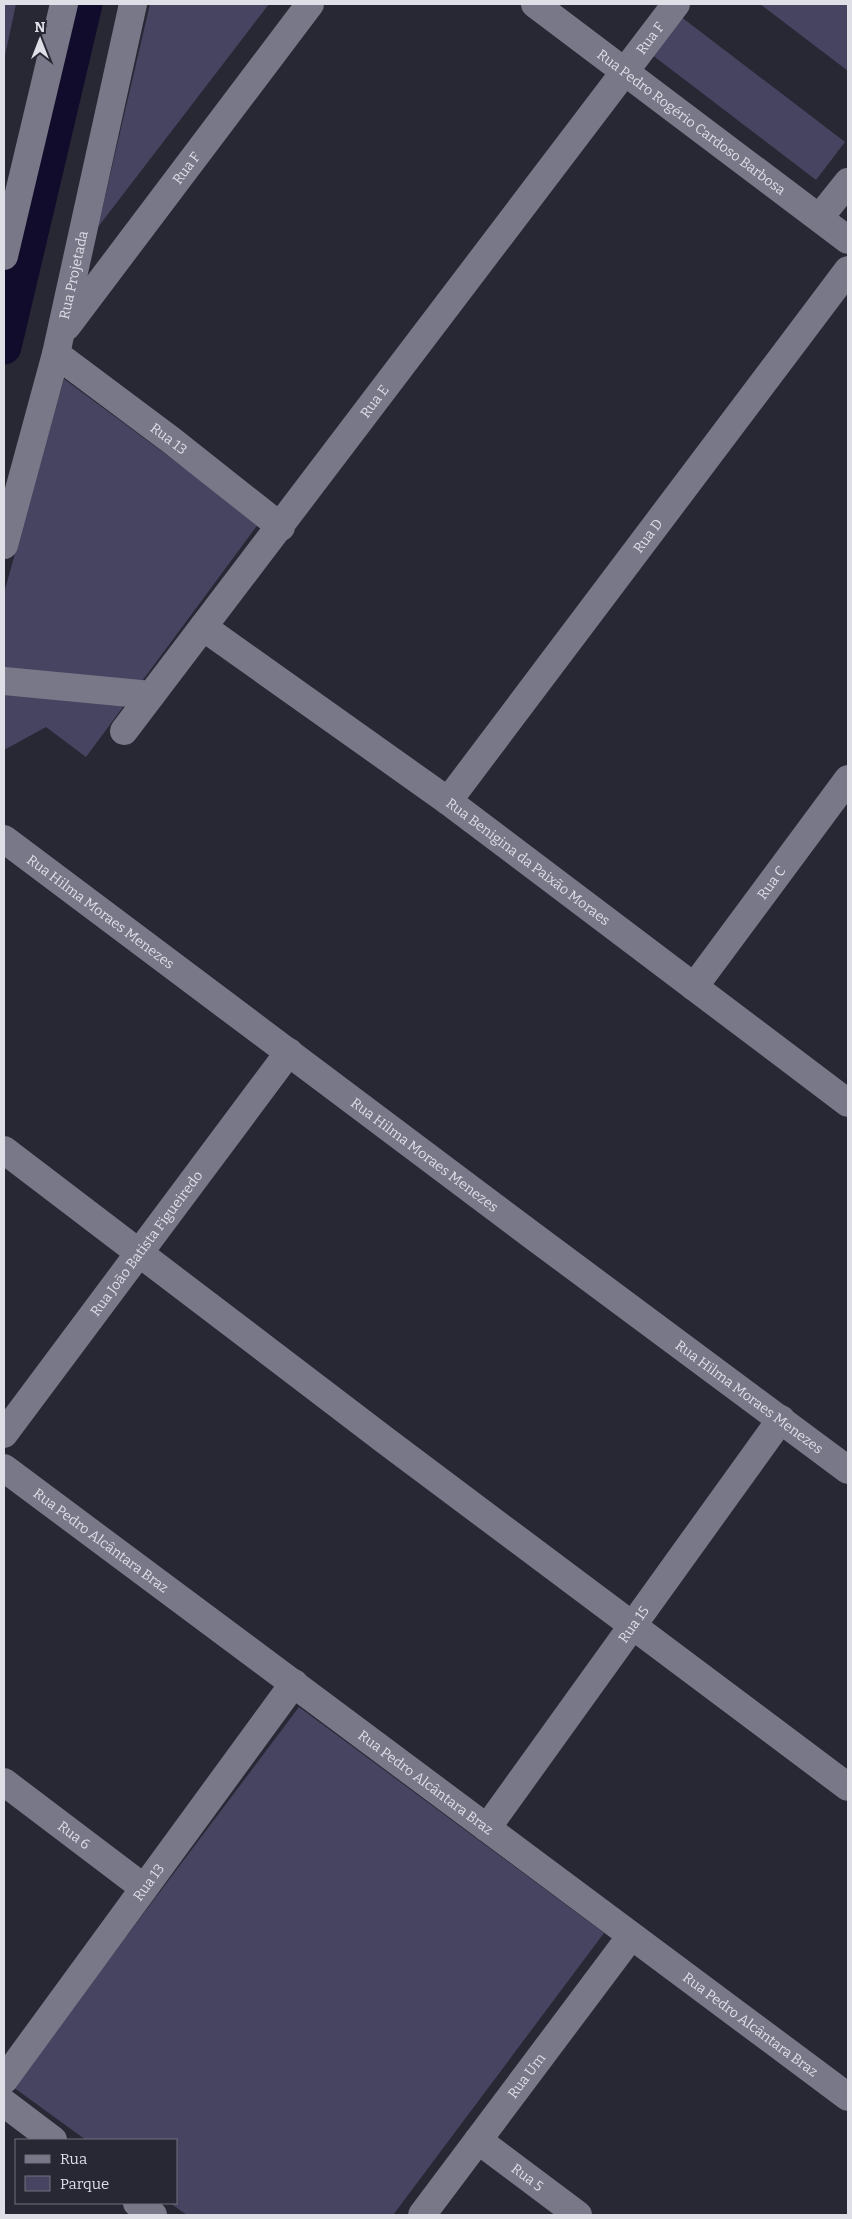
<svg xmlns="http://www.w3.org/2000/svg" width="852" height="2219" font-family="Bitter,serif">
<style>
.green{fill:#464460}
.lines{fill:none;stroke-linecap:round;stroke-linejoin:round}
.canal{stroke:#110c2b;stroke-width:35}
.minor{stroke:#797888;stroke-width:28}
.labels{text-anchor:middle;stroke-width:4;stroke-linejoin:round;paint-order:stroke}
.street-label{font-size:14px;fill:#dfdfe8;stroke:#282835}
</style>
<rect width="100%" height="100%" fill="#282835"/>
<!-- green -->
<g class="green">
<path d="M4,4H16L4,60Z"/>
<path d="M150,4H269L98,227Z"/>
<path d="M760,4H848V71Z"/>
<path d="M680,16L845,142L816,180L651,54Z"/>
<path d="M64,379L259,523L86,757L46,727L4,750V593Z"/>
<path d="M299,1707L604,1933L393,2215H187L170,2203H176V2140H86L13,2087Z"/>
</g>
<g class="lines">
<!-- canal -->
<path class="canal" d="M4,347L85,4"/>
<!-- minor -->
<g class="minor">
<path id="s1" d="M535,4L848,240"/>
<path d="M820,217L848,182"/>
<path d="M4,256L64,4"/>
<path id="s2" d="M67,326L310,4"/>
<path id="s3" d="M56,354L171,440L281,527"/>
<path id="s4" d="M4,545L56,354L133,4"/>
<path id="s5" d="M203,627L448,801L848,1103"/>
<path d="M4,681L151,695"/>
<path id="s6" d="M124,731L676,4"/>
<path id="s7" d="M448,801L848,270"/>
<path id="s8" d="M4,839L529,1233L848,1470"/>
<path id="s9" d="M694,987L848,779"/>
<path d="M4,1150L386,1441L848,1787"/>
<path id="s10" d="M4,1434L289,1052"/>
<path id="s11" d="M4,1468L848,2097"/>
<path id="s12" d="M4,1782L144,1888"/>
<path id="s13" d="M487,1828L781,1419"/>
<path id="s14" d="M4,2080L294,1683"/>
<path d="M4,2103L53,2140"/>
<path id="s15" d="M478,2140L578,2215"/>
<path d="M137,2203L153,2215"/>
<path id="s16" d="M422,2215L631,1936"/>
</g>
</g>
<g class="labels">
<!-- street labels -->
<g class="street-label">
<text dy="5" stroke="none"><textPath href="#s6" startOffset="870">Rua F</textPath></text>
<text dy="5" stroke="none"><textPath href="#s1" startOffset="196">Rua Pedro Rogério Cardoso Barbosa</textPath></text>
<text dy="5" stroke="none"><textPath href="#s2" startOffset="198">Rua F</textPath></text>
<text dy="5" stroke="none"><textPath href="#s4" startOffset="279">Rua Projetada</textPath></text>
<text dy="5" stroke="none"><textPath href="#s6" startOffset="414">Rua E</textPath></text>
<text dy="5" stroke="none"><textPath href="#s3" startOffset="141">Rua 13</textPath></text>
<text dy="5" stroke="none"><textPath href="#s7" startOffset="332">Rua D</textPath></text>
<text dy="5" stroke="none"><textPath href="#s5" startOffset="401">Rua Benigina da Paixão Moraes</textPath></text>
<text dy="5" stroke="none"><textPath href="#s9" startOffset="130">Rua C</textPath></text>
<text dy="5" stroke="none"><textPath href="#s8" startOffset="121">Rua Hilma Moraes Menezes</textPath></text>
<text dy="5" stroke="none"><textPath href="#s8" startOffset="526">Rua Hilma Moraes Menezes</textPath></text>
<text dy="5" stroke="none"><textPath href="#s10" startOffset="238">Rua João Batista Figueiredo</textPath></text>
<text dy="5" stroke="none"><textPath href="#s8" startOffset="931">Rua Hilma Moraes Menezes</textPath></text>
<text dy="5" stroke="none"><textPath href="#s11" startOffset="121">Rua Pedro Alcântara Braz</textPath></text>
<text dy="5" stroke="none"><textPath href="#s13" startOffset="251">Rua 15</textPath></text>
<text dy="5" stroke="none"><textPath href="#s11" startOffset="526">Rua Pedro Alcântara Braz</textPath></text>
<text dy="5" stroke="none"><textPath href="#s12" startOffset="88">Rua 6</textPath></text>
<text dy="5" stroke="none"><textPath href="#s14" startOffset="245">Rua 13</textPath></text>
<text dy="5" stroke="none"><textPath href="#s11" startOffset="931">Rua Pedro Alcântara Braz</textPath></text>
<text dy="5" stroke="none"><textPath href="#s16" startOffset="174">Rua Um</textPath></text>
<text dy="5" stroke="none"><textPath href="#s15" startOffset="62">Rua 5</textPath></text>
</g>
</g>
<!-- border -->
<rect width="852" height="2219" fill="none" stroke="#dfdfe8" stroke-width="10"/>
<!-- legend -->
<rect x="15" y="2139" width="162" height="65" fill="#282835" stroke="#71717d"/>
<rect x="25" y="2155" width="25" height="8" fill="#797888" stroke="#71717d"/>
<text x="60" y="2164" font-size="15" fill="#dfdfe8">Rua</text>
<rect x="25" y="2176" width="25" height="15" fill="#464460" stroke="#71717d"/>
<text x="60" y="2189" font-size="15" fill="#dfdfe8">Parque</text>
<!-- north arrow -->
<g transform="translate(40 40)" stroke="#282835" stroke-width="4" paint-order="stroke">
<path d="M0-4L9 19L0 12L-9 19Z" fill="#dfdfe8"/>
<text y="-8" font-size="14" font-weight="bold" text-anchor="middle" fill="#dfdfe8">N</text>
</g>
</svg>
